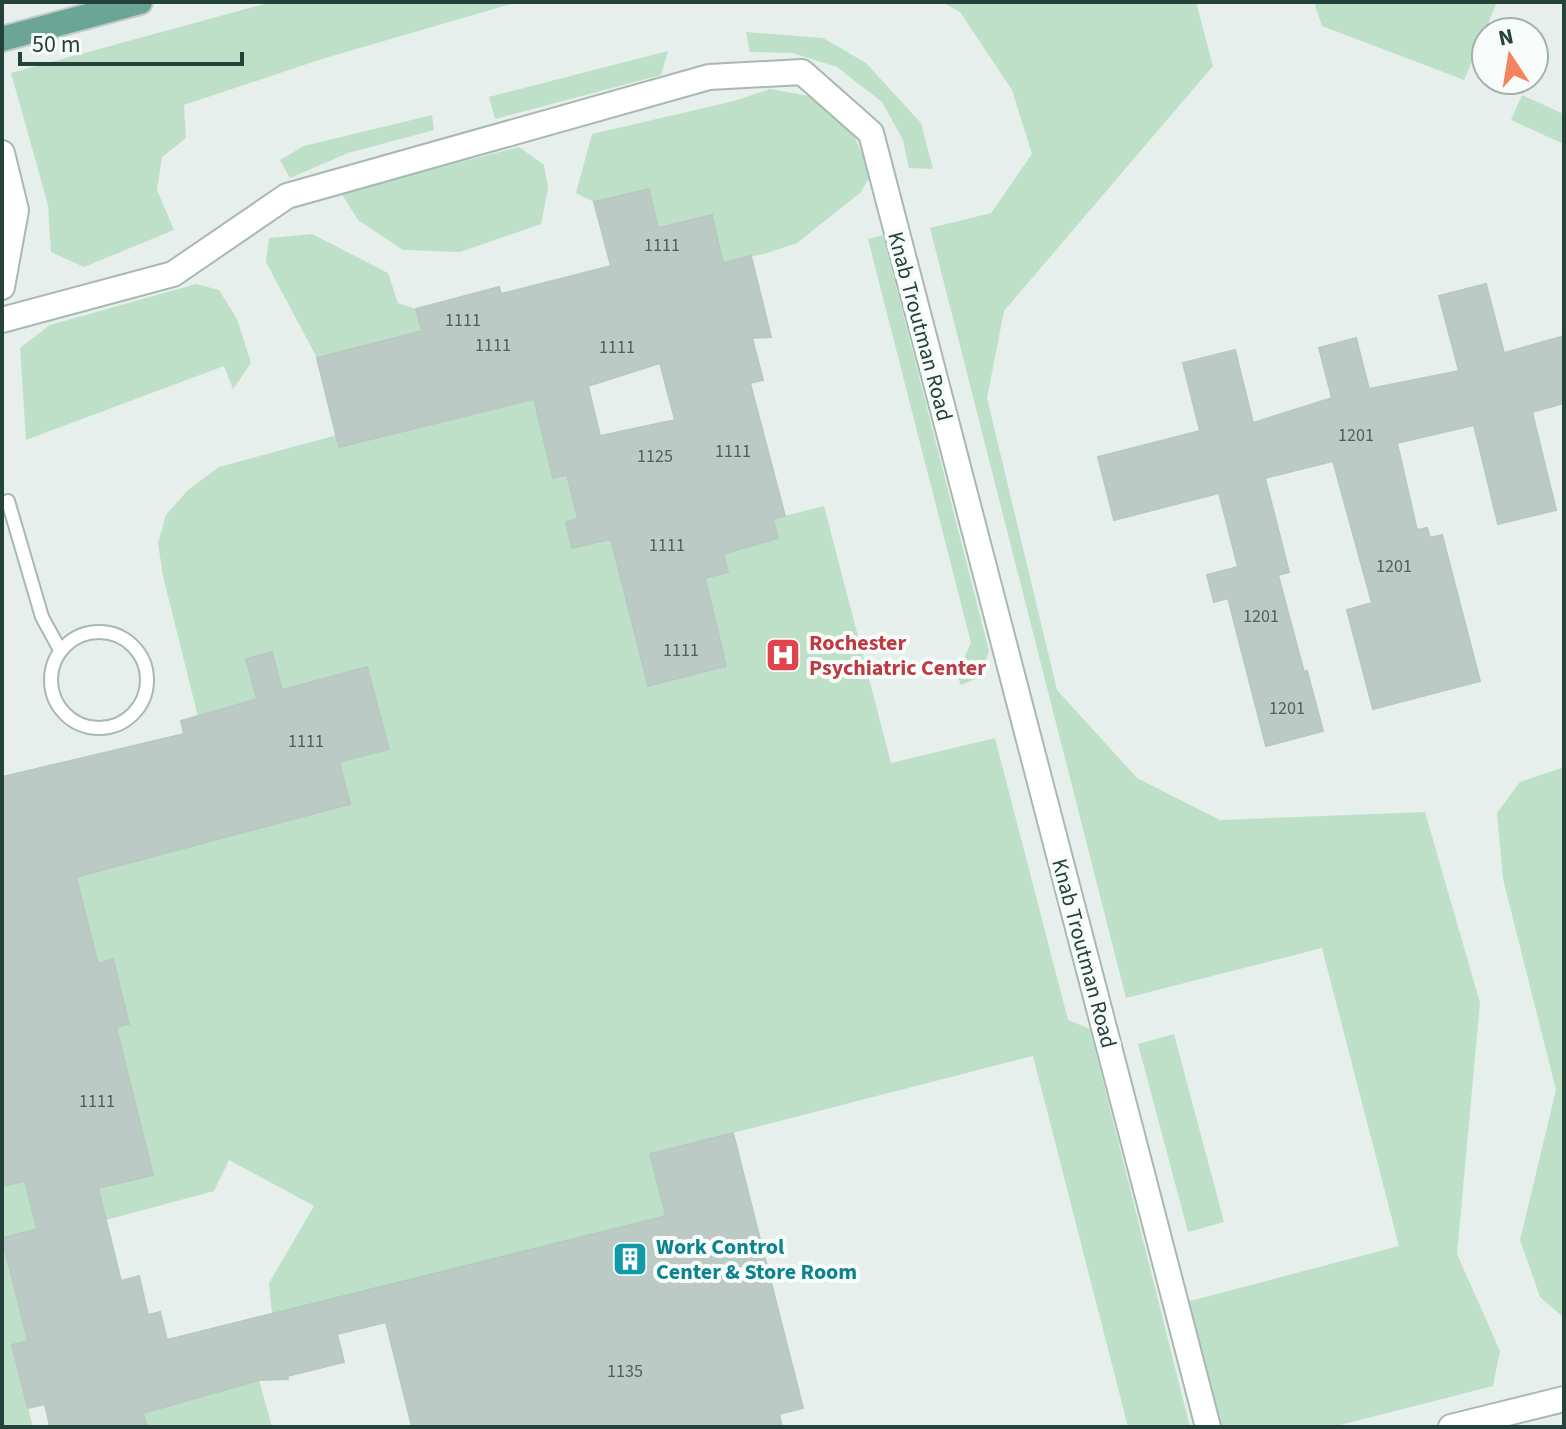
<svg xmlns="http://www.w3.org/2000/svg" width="1566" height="1429" font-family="'Source Sans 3',sans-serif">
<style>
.green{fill:#bfe0c8}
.building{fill:#bbcac4;stroke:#b8c9c2;stroke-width:2;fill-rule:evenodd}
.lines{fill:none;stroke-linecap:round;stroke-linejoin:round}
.service-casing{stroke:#a8b8b2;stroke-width:16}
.minor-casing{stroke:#a8b8b2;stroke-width:28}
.primary-casing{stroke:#c2cac8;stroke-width:28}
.service{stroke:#fff;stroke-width:12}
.minor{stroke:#fff;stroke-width:24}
.primary{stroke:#6aa596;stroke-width:24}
.labels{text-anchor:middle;stroke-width:8;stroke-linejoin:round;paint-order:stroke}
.number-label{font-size:18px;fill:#4a645c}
.street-label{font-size:22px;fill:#24423a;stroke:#f7fbf9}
.health-label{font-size:22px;font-weight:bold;fill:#be3a42;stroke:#f7fbf9;text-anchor:start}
.culture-label{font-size:22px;font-weight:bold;fill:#0d838f;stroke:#f7fbf9;text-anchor:start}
</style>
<rect width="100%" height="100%" fill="#e6efeb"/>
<!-- green -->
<g class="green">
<path d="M272,2H518L322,59L184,105L186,138L162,157L157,190L174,230L84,267L51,252L48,205L11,73Z"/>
<path d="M942,2H1196L1213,66L1004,311L987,398L1057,690L1137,778L1220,820L1425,812L1480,1003L1457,1254L1500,1351L1493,1386L1332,1427H1218L1186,1302L1399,1246L1322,948L1126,998L930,228L991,213L1032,154L1012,90L960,12Z"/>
<path d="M1314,2H1497L1464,80L1322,26Z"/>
<path d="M746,32L823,38L866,63L921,123L933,169L909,168L903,140L882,102L837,67L792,53L750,52Z"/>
<path d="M668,51L661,75L495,119L489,97Z"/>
<path d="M770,89L809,96L852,131L866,162L870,177L860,193L797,243L767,253L723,263L712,215L658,228L649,189L594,202L576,193L592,134L734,101Z"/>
<path d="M1522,95L1564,114V144L1511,120Z"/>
<path d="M432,115L434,130L348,153L290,178L280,160L304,146Z"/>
<path d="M519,147L544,165L548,188L541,224L460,252L403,250L358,220L341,193Z"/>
<path d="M312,234L388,273L398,303L416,309L422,331L317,358L266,262L269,238Z"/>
<path d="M883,235L989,651L980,677L961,685L954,667L965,656L971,643L868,239Z"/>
<path d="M196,284L219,290L237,319L251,363L233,389L224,366L26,440L20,348L50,325Z"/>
<path d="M534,400L553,478L567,475L578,519L566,523L572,548L611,539L626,597L727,572L710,501L755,545L778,538L773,519L824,506L891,763L995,738L1068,1020L1090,1029L1190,1427H1128L1033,1056L651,1154L666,1216L272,1314L269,1283L314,1206L229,1160L214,1191L106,1220L81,1192L153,1174L116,1027L129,1023L113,960L98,964L76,877L350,804L339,762L389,749L367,668L282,690L272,652L246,659L257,699L237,705L201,729L163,576L158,543L166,515L188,490L219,467L337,435L340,447Z"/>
<path d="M1564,767V1318L1540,1297L1520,1240L1556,1090L1503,879L1497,813L1520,782Z"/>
<path d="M1174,1034L1224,1222L1188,1232L1138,1044Z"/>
<path d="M22,1169L26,1185L41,1182L44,1192L29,1196L37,1229L2,1238L28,1341L12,1346L33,1427H2V1186L8,1185L5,1173Z"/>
<path d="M259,1380L272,1427H147L143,1413Z"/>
</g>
<!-- building -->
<g class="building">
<path d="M649,189L658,228L712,215L723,263L751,256L771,337L752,338L763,380L750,383L785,516L773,519L778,538L723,554L728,572L705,578L726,666L648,686L611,539L572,548L566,522L578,519L567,475L553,478L534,399L339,447L317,358L422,331L416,309L499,287L501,294L611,266L594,202ZM660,363L675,420L600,436L588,386Z"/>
<path d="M1486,284L1504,353L1564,336V403L1532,412L1556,510L1498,524L1474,425L1397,443L1417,530L1427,528L1430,538L1442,535L1480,681L1373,709L1347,610L1372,603L1333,461L1265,478L1289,572L1278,575L1304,672L1307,671L1323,731L1266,746L1228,598L1214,602L1207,575L1238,567L1219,493L1114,520L1098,457L1200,431L1183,363L1235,350L1253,423L1332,398L1319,348L1356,338L1369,389L1459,371L1439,296Z"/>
<path d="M272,652L282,690L367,667L389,749L339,762L350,804L76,877L98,964L113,959L129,1024L116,1027L153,1175L98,1188L121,1281L139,1276L148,1315L160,1312L167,1340L666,1216L650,1154L733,1133L803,1408L779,1414L782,1427H412L386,1322L337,1334L344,1362L287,1376L288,1379L259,1380L143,1413L147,1427H50L45,1404L28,1408L12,1345L28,1341L2,1238L37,1229L25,1181L2,1186V777L184,734L181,721L257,699L246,659Z"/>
</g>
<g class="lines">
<!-- service casing -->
<g class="service-casing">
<g id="service">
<path d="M8,501L42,617L60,650"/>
<circle cx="99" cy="680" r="48"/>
</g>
</g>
<!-- minor casing -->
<g class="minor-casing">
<g id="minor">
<path d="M2,153L16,210L2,287"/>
<path d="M2,320L173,274L287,196L709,77L802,72L871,133L1208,1427"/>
<path d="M1451,1427L1564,1399"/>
</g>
</g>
<!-- primary casing -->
<g class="primary-casing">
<path id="primary" d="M2,39L140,2"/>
</g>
<!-- service -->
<use href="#service" class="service"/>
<!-- minor -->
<use href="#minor" class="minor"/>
<!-- primary -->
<use href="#primary" class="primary"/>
</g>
<!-- icons -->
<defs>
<g id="hospital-square" transform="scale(1.8)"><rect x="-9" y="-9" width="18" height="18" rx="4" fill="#e0444e" stroke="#f7fbf9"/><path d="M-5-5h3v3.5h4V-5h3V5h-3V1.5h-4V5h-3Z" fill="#fff"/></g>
<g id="building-square" transform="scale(1.8)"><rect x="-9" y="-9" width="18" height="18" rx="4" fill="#0f9aa8" stroke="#f7fbf9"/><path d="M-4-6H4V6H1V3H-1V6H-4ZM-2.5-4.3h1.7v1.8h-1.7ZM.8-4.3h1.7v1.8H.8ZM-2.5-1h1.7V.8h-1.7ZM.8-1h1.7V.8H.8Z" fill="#fff"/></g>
</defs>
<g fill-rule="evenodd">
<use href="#hospital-square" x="783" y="655"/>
<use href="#building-square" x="630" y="1259"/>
</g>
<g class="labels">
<!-- number labels -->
<g class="number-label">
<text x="662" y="251">1111</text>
<text x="463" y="326">1111</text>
<text x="493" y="351">1111</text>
<text x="617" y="353">1111</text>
<text x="1356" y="441">1201</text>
<text x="733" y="457">1111</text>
<text x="655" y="462">1125</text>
<text x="667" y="551">1111</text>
<text x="1394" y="572">1201</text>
<text x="1261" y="622">1201</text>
<text x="681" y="656">1111</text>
<text x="1287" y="714">1201</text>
<text x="306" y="747">1111</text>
<text x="97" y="1107">1111</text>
<text x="625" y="1377">1135</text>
</g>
<!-- street labels -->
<g class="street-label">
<text transform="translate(921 326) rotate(75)" y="8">Knab Troutman Road</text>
<text transform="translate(1085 953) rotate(75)" y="8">Knab Troutman Road</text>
</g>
<!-- health labels -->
<g class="health-label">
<text x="809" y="650">Rochester<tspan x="809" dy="25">Psychiatric Center</tspan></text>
</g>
<!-- culture labels -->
<g class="culture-label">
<text x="656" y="1254">Work Control<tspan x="656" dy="25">Center &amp; Store Room</tspan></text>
</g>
</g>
<!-- border -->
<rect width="1566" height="1429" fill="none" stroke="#24423a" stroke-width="8"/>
<!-- north arrow -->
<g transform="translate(1510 56) rotate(348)"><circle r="38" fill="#f7fbf9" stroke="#a3b1ad" stroke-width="2"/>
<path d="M0-6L14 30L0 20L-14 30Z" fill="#f4845f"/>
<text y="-12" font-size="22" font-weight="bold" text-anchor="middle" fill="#24423a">N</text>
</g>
<!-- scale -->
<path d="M20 52v12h222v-12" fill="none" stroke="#24423a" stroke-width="4"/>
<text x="32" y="52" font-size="24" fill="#24423a" stroke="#f7fbf9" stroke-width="6" paint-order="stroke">50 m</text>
</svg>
